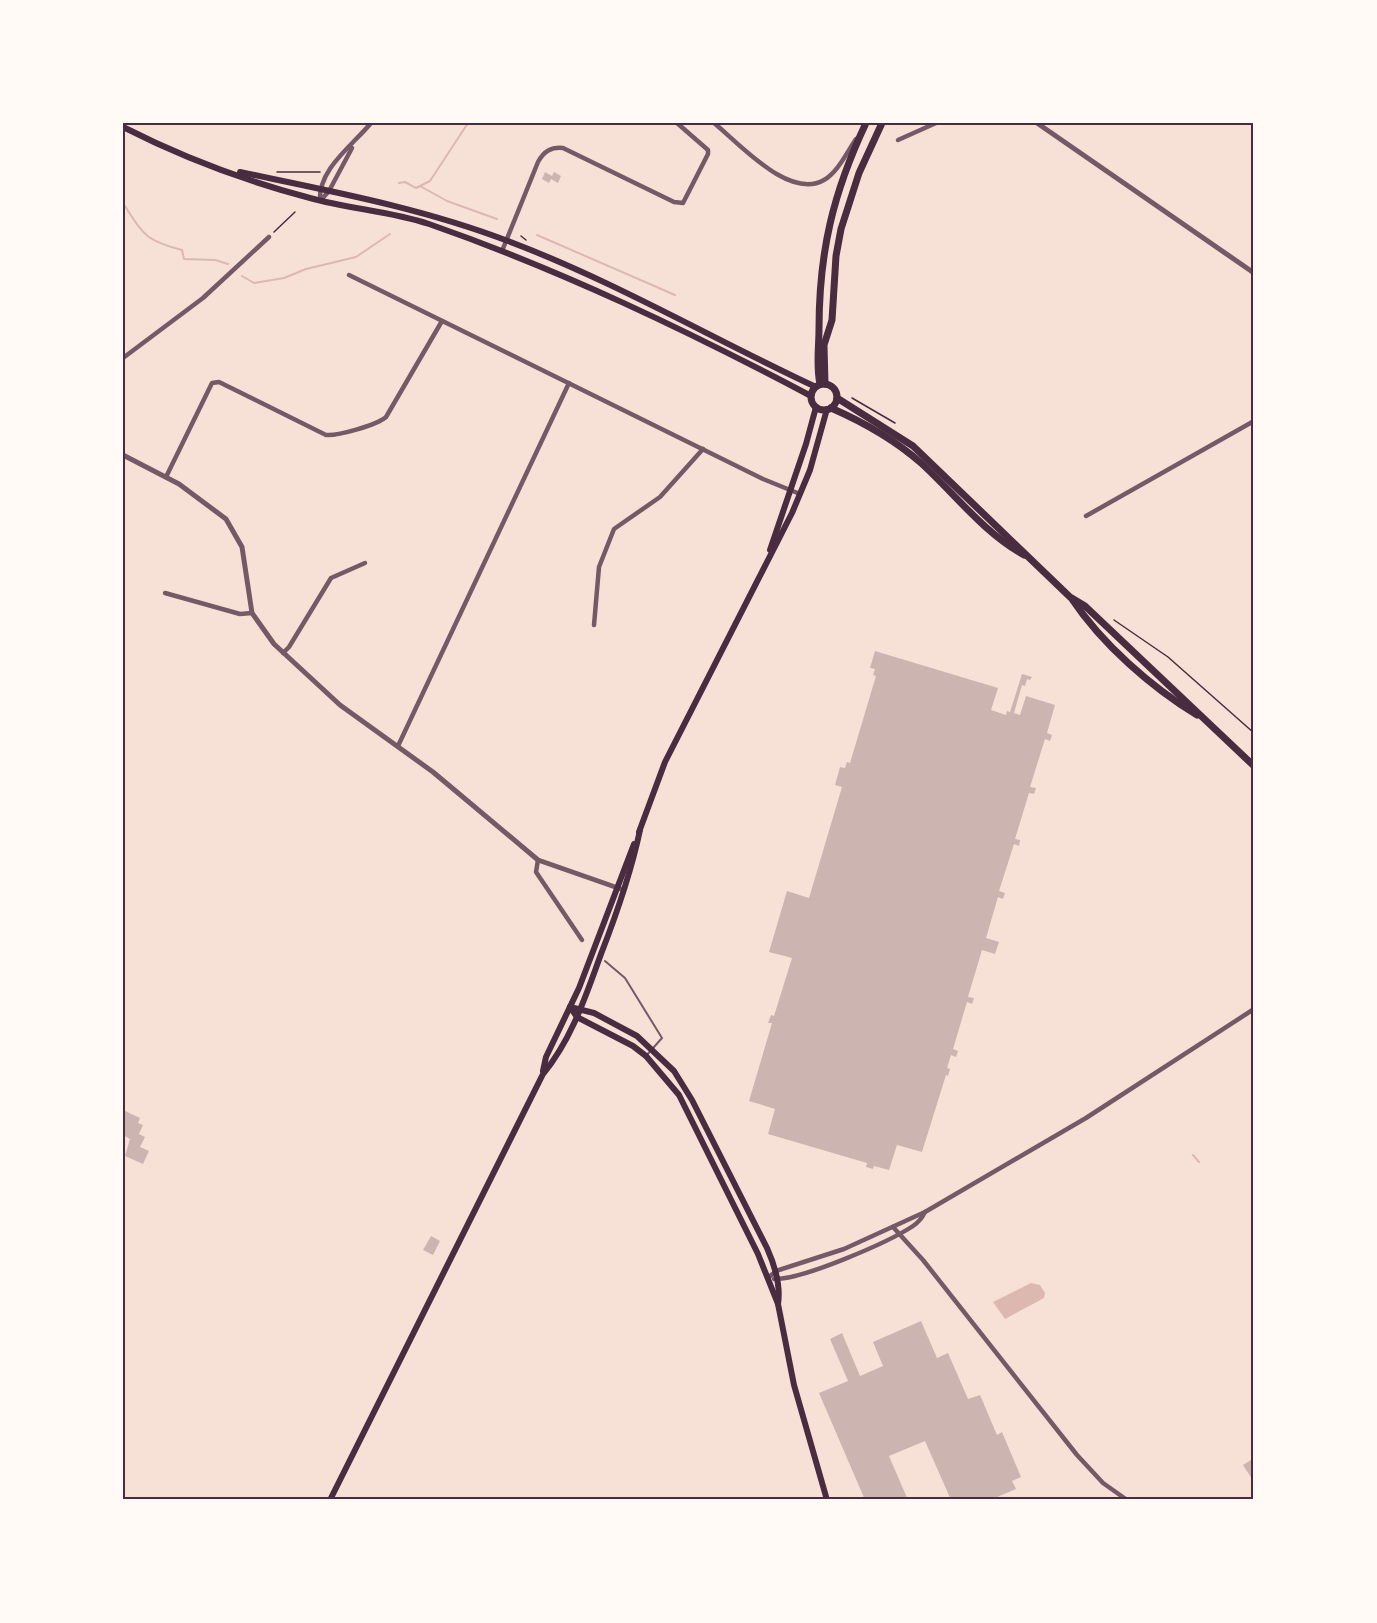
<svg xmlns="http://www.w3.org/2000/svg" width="1377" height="1623" font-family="Roboto,sans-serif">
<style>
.water{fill:#dcb8b0}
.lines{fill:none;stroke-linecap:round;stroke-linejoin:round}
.stream{stroke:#dcb8b0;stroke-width:2}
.building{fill:#ccb4b1}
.path{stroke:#4a2c40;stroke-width:1.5}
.service{stroke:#755966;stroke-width:2}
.minor{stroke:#755966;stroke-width:4.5}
.tertiary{stroke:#755966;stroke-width:5}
.secondary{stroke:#4a2c40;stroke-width:6}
.primary{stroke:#4a2c40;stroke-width:7}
.neatline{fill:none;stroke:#4a2c40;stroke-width:2}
</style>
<rect width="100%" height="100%" fill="#f7e1d7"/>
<!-- water -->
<path class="water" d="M1031,1283L1040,1285L1045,1293L1044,1298L1005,1319L993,1302Z"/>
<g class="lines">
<!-- stream -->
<g class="stream">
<path d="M399,183L405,182L416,188L430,181L468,123"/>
<path d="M420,186L447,201L497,219"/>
<path d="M123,203C144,235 144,240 182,250L184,259L215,260L228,264"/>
<path d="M537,235L675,295"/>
<path d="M242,276L254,283L284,278L306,269L356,257L390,234"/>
<path d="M1193,1155L1199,1162"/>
</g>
</g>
<!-- building -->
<g class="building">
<path d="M545,172L552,176L554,172L561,176L558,183L551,179L549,183L542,179Z"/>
<path d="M875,651L998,688L991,710L1006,715L1007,711L1010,712L1022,674L1032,677L1030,680L1027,679L1025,686L1022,685L1014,713L1020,715L1026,696L1055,705L1047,733L1052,735L1050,741L1045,739L1030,787L1036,788L1034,794L1029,793L1015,839L1020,840L1019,846L1014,844L999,891L1005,893L1003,899L998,897L986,938L999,942L995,954L982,950L968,997L974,998L972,1004L967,1002L953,1049L958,1051L956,1057L951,1055L947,1068L950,1069L948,1076L946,1075L922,1152L897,1145L889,1170L874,1166L873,1169L866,1167L867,1163L768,1134L775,1109L749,1101L772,1023H768L771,1015L774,1016L792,958L769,952L787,891L809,898L842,787L835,785L840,767L845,768L847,762L850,763L876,676L873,675L875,669L870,668Z"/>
<path d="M123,1110L140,1118L138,1123L143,1125L139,1134L145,1137L140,1147L149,1151L143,1164L125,1156L130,1139L123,1135Z"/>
<path d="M431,1236L440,1241L433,1255L423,1250Z"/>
<path d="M921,1321L937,1358L948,1353L968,1399L980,1395L997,1435L1002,1432L1021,1477L1012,1481L1016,1489L990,1500H977L975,1497L968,1500H951L925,1441L889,1456L908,1500H865L819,1393L848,1381L830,1339L842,1333L860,1376L883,1366L873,1342Z"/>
<path d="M1254,1458V1482L1243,1465Z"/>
</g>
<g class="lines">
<!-- path -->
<g class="path">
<path d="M277,172H320"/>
<path d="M274,232L295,212"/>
<path d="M521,236L526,240"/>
<path d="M852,398L895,423"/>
<path d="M1114,620L1168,657L1254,733"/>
</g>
<!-- service -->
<path class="service" d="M605,961L625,978L662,1038L646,1056"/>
<!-- minor -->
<g class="minor">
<path d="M714,123C740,144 789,200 824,180C838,172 847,152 856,139"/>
<path d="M898,140L936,123"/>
<path d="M321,200L329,191L352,148"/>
<path d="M320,201C318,169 353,145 371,123"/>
<path d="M502,251L538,162C544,151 551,147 563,148L674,202L683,203L708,154V150L677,123"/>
<path d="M349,275L763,479L800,494"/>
<path d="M123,358L203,298L269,237"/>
<path d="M166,477L212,383L219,382L326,435C338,436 377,425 386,417L442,321"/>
<path d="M1086,516L1254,421"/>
<path d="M165,593L240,614L252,613"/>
<path d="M594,625L599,567L614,529L660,497L703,449"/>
<path d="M283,653L289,647L331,578L365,563"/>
<path d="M398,746L569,383"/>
<path d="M538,860L536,872L582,940"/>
<path d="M893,1227L923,1260L1077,1455L1103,1483L1127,1500"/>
<path d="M768,1278L776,1271L844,1249L925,1212L1086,1118L1254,1009"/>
<path d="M774,1279C802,1280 889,1242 913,1226C919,1222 922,1218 925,1212"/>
</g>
<!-- tertiary -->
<g class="tertiary">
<path d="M1037,123L1254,273"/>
<path d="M123,455L179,484L226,519L242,547L252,613L274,644L340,705L433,772L538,860L621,889"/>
</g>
<!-- secondary -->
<g class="secondary">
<path d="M123,127C182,157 245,181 310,198C349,209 390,211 429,224C561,270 688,331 811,396"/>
<path d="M240,172C330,191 422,208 508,241C614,281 713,339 816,387"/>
<path d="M770,550L806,444L816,407"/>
<path d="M639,832L665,762L792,513L810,470L827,409"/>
<path d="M570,1007L577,1017L633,1046L646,1056L679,1095L758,1254L778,1304L794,1385L827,1500"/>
<path d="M570,1007L594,1013L637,1036L674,1071L692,1100L767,1248C775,1266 781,1285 778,1304"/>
<path d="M543,1071L546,1057L579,988L634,844"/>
<path d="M330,1500L543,1074C572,1039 586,995 601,954C617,913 631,873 640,830"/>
</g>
<!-- primary -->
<g class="primary">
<path d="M820,384C816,366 819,347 819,329C819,252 833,193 866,123"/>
<path d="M825,384L824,345L832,320L836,256L841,229L859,173L882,123"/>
<circle cx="824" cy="397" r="13"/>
<path d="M837,398L913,446L1070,597L1085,606L1254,766"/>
<path d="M831,408C863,422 895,440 921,463C955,494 983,532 1024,555"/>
<path d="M1072,599C1102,644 1151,687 1197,715"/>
</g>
</g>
<!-- border -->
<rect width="1377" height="1623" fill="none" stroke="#fffaf5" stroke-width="249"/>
<rect x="124" y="124" width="1128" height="1374" class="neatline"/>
</svg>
